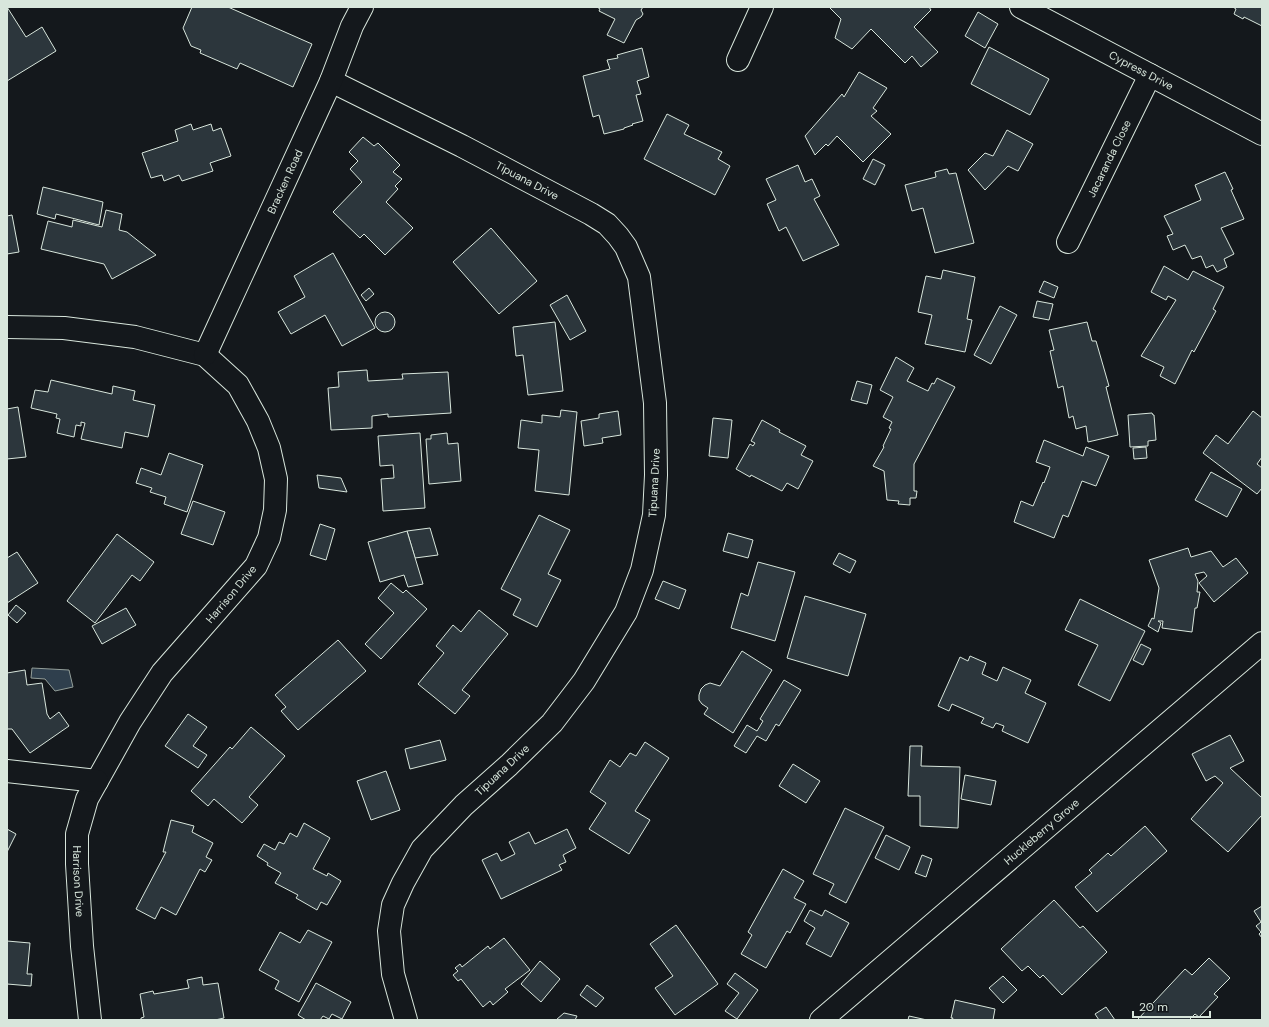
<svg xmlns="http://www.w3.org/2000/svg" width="1269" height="1027" font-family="'DM Sans',sans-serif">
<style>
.water{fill:#2f3f4d;stroke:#939e99}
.building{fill:#2c363c;stroke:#d8e6dc}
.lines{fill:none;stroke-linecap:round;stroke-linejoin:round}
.street-casing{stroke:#d8e6dc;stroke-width:24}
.street{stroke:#14181c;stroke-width:22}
.labels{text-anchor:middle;stroke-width:3;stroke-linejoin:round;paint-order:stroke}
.street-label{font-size:11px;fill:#d8e6dc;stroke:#14181c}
</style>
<rect width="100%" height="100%" fill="#14181c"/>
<!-- water -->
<path class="water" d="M32,668L69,670L73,687L55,691L45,679L31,678Z"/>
<!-- building -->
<g class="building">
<path d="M7,7L26,37L42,27L56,51L7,81Z"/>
<path d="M192,7H228L312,44L293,87L240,63L237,69L200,53L201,50L191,46L183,28Z"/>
<path d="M597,7H643L641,10L643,14L641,17L636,20L624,43L607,35L615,19L599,11L600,9Z"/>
<path d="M829,7H929L931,10L914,27L938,52L921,67L912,56L905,63L871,29L852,49L835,38L841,19Z"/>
<path d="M1233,7H1262V26L1244,17L1243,19L1234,14L1236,9Z"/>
<path d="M978,12L998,24L985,48L965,36Z"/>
<path d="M989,47L1049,79L1030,115L971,84Z"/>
<path d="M642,48L649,77L637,81L641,94L636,95L643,121L632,124L633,125L624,128V129L604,134L599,115L593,117L583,76L610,69L607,60L618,58L617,55Z"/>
<path d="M859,72L887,88L873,108L877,111L871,116L891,134L863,162L837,136L828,146L826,144L815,155L805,136L842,94L844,97Z"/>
<path d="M667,114L689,125L684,134L722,152L718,159L730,166L715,195L644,159Z"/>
<path d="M191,124L193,130L211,124L213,131L221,128L231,156L210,163L213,171L182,181L179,175L164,181L162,175L151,178L142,153L178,141L175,130Z"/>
<path d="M1007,130L1033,144L1018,171L1008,166L985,190L968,170L985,153L993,156Z"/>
<path d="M363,137L374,146L378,143L400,165L393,172L402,179L395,186L398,189L386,202L413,228L385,255L364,234L360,238L333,212L362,182L350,169L358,161L349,152Z"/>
<path d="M873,159L885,165L875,185L863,179Z"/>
<path d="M798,165L805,182L812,179L820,196L814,199L839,245L803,261L786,227L779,231L767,204L776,200L766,179Z"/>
<path d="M947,169L949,174L956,173L974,243L935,253L923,208L912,211L905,185L936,177L935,172Z"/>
<path d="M1225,172L1233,189L1231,190L1244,219L1221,228L1234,254L1224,259L1227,267L1217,272L1213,265L1206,268L1201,256L1192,259L1185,245L1173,250L1167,236L1173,234L1164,216L1201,200L1195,185Z"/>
<path d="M43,187L103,202L99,225L56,214L55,219L37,214Z"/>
<path d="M106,210L122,214L119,230L127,232L156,255L112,279L104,264L41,249L48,221L72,227L73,220L102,227Z"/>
<path d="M12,215L19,252L7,254V216Z"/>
<path d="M491,228L537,281L499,314L453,262Z"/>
<path d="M333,253L375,328L342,346L325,315L291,334L278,312L305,297L294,276Z"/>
<path d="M1164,266L1188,280L1193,271L1224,287L1213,309L1216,311L1194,352L1192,350L1175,384L1160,376L1164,367L1141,356L1176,300L1168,296L1166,300L1151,292Z"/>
<path d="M943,270L975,277L967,319L972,320L965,352L925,344L932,315L918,312L926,276L941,279Z"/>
<path d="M1044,281L1058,287L1054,298L1039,292Z"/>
<path d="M369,288L374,294L366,301L361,295Z"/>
<path d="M567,295L586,331L570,340L550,305Z"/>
<path d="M1037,301L1053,304L1049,320L1033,317Z"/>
<path d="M1000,306L1017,315L991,364L974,355Z"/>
<circle cx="385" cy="322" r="10"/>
<path d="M555,322L563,391L528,395L523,355L516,356L513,327Z"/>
<path d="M1087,322L1092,341H1096L1109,386L1106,387L1118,435L1088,442L1086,426L1076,429L1073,416L1069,418L1063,386L1058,388L1050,351L1054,350L1049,330Z"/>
<path d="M896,357L914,368L907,381L928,391L932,383L934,384L937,378L955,387L914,464V491H917L916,498H910V505L898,504L899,501L887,500L884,471L873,466L884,447L883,446L891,429L889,428L892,422L883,417L893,397L880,390Z"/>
<path d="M367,370L368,381L403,379L402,374L448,372L451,413L388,417V414L372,416V428L331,430L328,388L339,387L338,372Z"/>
<path d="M51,380L112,394L113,386L135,391L133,400L155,405L148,437L125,432L122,448L81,439L85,423L81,422V426L76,425L74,437L57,433L60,419L56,418L57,414L31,408L35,390L48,392Z"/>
<path d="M857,381L872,385L867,404L851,400Z"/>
<path d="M18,407L26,457L7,459V409Z"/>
<path d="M561,410L577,412L569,495L535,491L539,450L518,448L521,420L542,423V415L560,417Z"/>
<path d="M618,411L621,435L602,438L603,443L584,446L581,421L599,418V414Z"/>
<path d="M1253,411L1262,418V457L1257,464L1262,468V488L1257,494L1203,453L1216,435L1228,444Z"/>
<path d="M1152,413L1153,415H1154L1156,440L1148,441V446L1130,447L1128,415Z"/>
<path d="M713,418L732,420L728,458L709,456Z"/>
<path d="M762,420L780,430L779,432L806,446L801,455L813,461L798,489L787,483L782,491L751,475L750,477L736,469L750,444L753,446L755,443L751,441Z"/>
<path d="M420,433L425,508L383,511L381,479L394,478L393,465L380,466L378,436Z"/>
<path d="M447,433L448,444L458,443L461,481L429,484L426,439H431V435Z"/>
<path d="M1044,440L1083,456L1086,447L1109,456L1096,486L1082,481L1068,517L1063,515L1054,538L1014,522L1021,501L1033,506L1043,482L1044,483L1050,467L1036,462Z"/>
<path d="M1146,447L1147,458L1134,459L1133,448Z"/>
<path d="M169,453L203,465L187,512L164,504L166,497L150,492L152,488L136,483L141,468L161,475Z"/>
<path d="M1211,472L1242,489L1227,517L1195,500Z"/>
<path d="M317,475L341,478L347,492L319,488Z"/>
<path d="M193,501L225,512L213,545L181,534Z"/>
<path d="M539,515L570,530L548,574L561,580L537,627L513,615L521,599L501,589Z"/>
<path d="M320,524L335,529L326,560L310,555Z"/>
<path d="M430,528L438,555L415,558L407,531Z"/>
<path d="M407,531L423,584L408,587L404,575L380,582L368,542Z"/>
<path d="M728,533L753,540L748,558L723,551Z"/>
<path d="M117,534L154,562L140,581L132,575L95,623L67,601Z"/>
<path d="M1188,548L1191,557L1211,551L1223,567L1236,558L1248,573L1214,602L1199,583L1207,576L1204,572L1195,574L1198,581L1197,592H1200L1197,608H1195L1192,632L1162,628L1163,621H1158L1161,623L1158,632L1148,626L1152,618L1154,619L1159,588L1149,560Z"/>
<path d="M17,552L38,583L7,603V558Z"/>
<path d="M839,553L856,561L850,573L833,564Z"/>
<path d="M758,562L795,572L775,641L731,628L741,593L748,596Z"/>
<path d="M663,581L686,590L679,609L655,599Z"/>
<path d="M391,583L403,593L406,590L427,609L381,659L365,644L394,613L378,598Z"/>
<path d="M805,596L866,614L848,676L787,658Z"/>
<path d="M1080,599L1145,631L1110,701L1078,685L1098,645L1065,630Z"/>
<path d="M16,605L26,613L17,623L8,615Z"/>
<path d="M126,608L136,625L102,644L92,626Z"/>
<path d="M479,610L508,634L462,690L470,696L455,714L418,684L444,653L436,646L453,625L461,632Z"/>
<path d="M338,640L366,671L298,730L281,711L286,707L275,695Z"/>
<path d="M1141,644L1151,649L1143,665L1133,660Z"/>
<path d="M742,651L772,670L733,733L704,714L708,708L702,704L699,700V695L701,689L705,685L710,683L720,686Z"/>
<path d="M970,656L986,663L982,674L997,681L1003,667L1031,680L1025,693L1046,703L1028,743L1002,731L1004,726L996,723L993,728L981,723L984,718L952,704L949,711L938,706L960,657L968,661Z"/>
<path d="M25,670L27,685L42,683L47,714L50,719L59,712L69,726L30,753L12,729H7V673Z"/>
<path d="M784,680L801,690L779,726L776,724L766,741L757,736L746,753L734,746L747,725L757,731L763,721L760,719Z"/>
<path d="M188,714L207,727L193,746L207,755L198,768L165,746Z"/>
<path d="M251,727L285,756L249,797L258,805L242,823L214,799L208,806L191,791L230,747L232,749Z"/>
<path d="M1230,735L1244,761L1230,768L1262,798V815L1228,852L1191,819L1223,783L1215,776L1206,781L1192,754Z"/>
<path d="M440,740L446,760L410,769L405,749Z"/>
<path d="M645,742L669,758L635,811L650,820L629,854L589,829L606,803L590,792L610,760L620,767L630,753L636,756Z"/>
<path d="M910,746H922L921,766L960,767L958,828L920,826V796H908Z"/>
<path d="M793,764L820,781L806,803L779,786Z"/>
<path d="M386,771L400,810L371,820L357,781Z"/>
<path d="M965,775L996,781L991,805L961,799Z"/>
<path d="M845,808L884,827L846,903L829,894L834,884L813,874Z"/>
<path d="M171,820L194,826L192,832L213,843L206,857L212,860L205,872L200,869L176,915L161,907L155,919L136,909L166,852H163Z"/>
<path d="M304,823L330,838L313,869L327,876L328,873L341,881L327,905L321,902L317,910L296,898L298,895L275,883L281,873L267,865L268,863L257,856L264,844L275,850L279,842L284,844L290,833L297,837Z"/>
<path d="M1145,826L1167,851L1097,912L1075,887L1092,873L1089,870L1108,853L1111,856Z"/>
<path d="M7,829L16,834L7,852Z"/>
<path d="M567,829L576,848L563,855L566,862L559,865L562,870L501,899L482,860L497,853L501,861L515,854L509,842L529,832L535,844Z"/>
<path d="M886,835L910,847L899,870L875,858Z"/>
<path d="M922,855L932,859L926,877L915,873Z"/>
<path d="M783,869L804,881L794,898L806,904L790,933L787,931L766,968L741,954L752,935L748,932Z"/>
<path d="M1054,900L1080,928L1083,926L1107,952L1062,995L1043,975L1040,978L1028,966L1022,971L1001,949Z"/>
<path d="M1262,906V938L1259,934L1261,932L1256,926L1261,922L1254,911Z"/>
<path d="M810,910L822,916L825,910L849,923L831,957L806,944L815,928L804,921Z"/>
<path d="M676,925L718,984L675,1015L655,988L673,976L650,944Z"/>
<path d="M308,930L332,942L299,1002L275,989L279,981L259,970L280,932L300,943Z"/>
<path d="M504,938L530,970L505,989L508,992L493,1005L490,1001L483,1007L461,979L458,981L453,975L458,971L455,968L460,964L462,967L488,946L490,949Z"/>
<path d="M7,941L30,943L27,974H32L31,986L7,984Z"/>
<path d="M1209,958L1230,978L1214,994L1218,997L1199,1017L1195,1014L1189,1020H1140L1138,1019L1185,969L1192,975Z"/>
<path d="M540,961L560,979L541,1002L521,984Z"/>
<path d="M735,973L758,990L737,1019L725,1011L739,993L727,984Z"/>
<path d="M1003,976L1017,990L1003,1003L989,988Z"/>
<path d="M202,977L203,985L218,983L224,1018L215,1020H141V1018L144,1017L140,994L153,991L154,994L189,988L187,980Z"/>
<path d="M316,983L351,1002L342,1019L332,1014L329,1019L323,1016L320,1020H306L298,1015Z"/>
<path d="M587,985L604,998L596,1007L580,995Z"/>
<path d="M955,1000L995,1009L993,1020H952L953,1018H951Z"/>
<path d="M1106,1007L1115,1020H1099L1095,1014Z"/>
<path d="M564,1013L577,1016L575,1020H556Z"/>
<path d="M909,1016L927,1020H908Z"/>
</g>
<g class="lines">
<!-- street casing -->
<g class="street-casing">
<g id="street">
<path id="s1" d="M1021,7L1262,134"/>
<path d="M738,60L762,7"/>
<path id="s2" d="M331,81L462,146L591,214L607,224L618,236L626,247L639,277L655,403L656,475L654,515L642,570L626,612L584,681L552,723L509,765L464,805L422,849L403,883L393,905L389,931L393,974L406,1020"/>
<path id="s3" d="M1068,242L1150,75"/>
<path id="s4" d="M7,327L64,328L135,337L205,355L238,385L258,421L269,448L276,479L275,510L269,538L256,566L162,673L130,722L87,799L77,834V864L82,946L90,1020"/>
<path id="s5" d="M205,355L331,81L352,26L362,7"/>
<path d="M7,771L97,781"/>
<path id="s6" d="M821,1020L1262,643"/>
</g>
</g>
<!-- street -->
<use href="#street" class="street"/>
</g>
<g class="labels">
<!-- street labels -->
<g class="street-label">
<text dy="4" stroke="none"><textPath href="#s1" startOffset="136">Cypress Drive</textPath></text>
<text dy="4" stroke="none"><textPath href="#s3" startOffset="93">Jacaranda Close</textPath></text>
<text dy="4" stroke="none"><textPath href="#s5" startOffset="191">Bracken Road</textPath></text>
<text dy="4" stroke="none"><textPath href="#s2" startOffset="220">Tipuana Drive</textPath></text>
<text transform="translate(654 483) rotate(-87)" y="4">Tipuana Drive</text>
<text transform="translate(231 594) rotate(-50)" y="4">Harrison Drive</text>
<text transform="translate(502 770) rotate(-43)" y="4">Tipuana Drive</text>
<text dy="4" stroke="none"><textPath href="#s6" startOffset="290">Huckleberry Grove</textPath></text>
<text dy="4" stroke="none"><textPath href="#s4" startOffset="811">Harrison Drive</textPath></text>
</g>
</g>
<!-- border -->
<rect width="1269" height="1027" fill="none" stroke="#d8e6dc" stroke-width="16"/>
<!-- scale -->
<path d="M1133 1011v6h77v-6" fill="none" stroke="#d8e6dc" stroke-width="2"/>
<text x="1139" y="1011" font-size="12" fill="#d8e6dc" stroke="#14181c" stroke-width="3" paint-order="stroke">20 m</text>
</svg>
